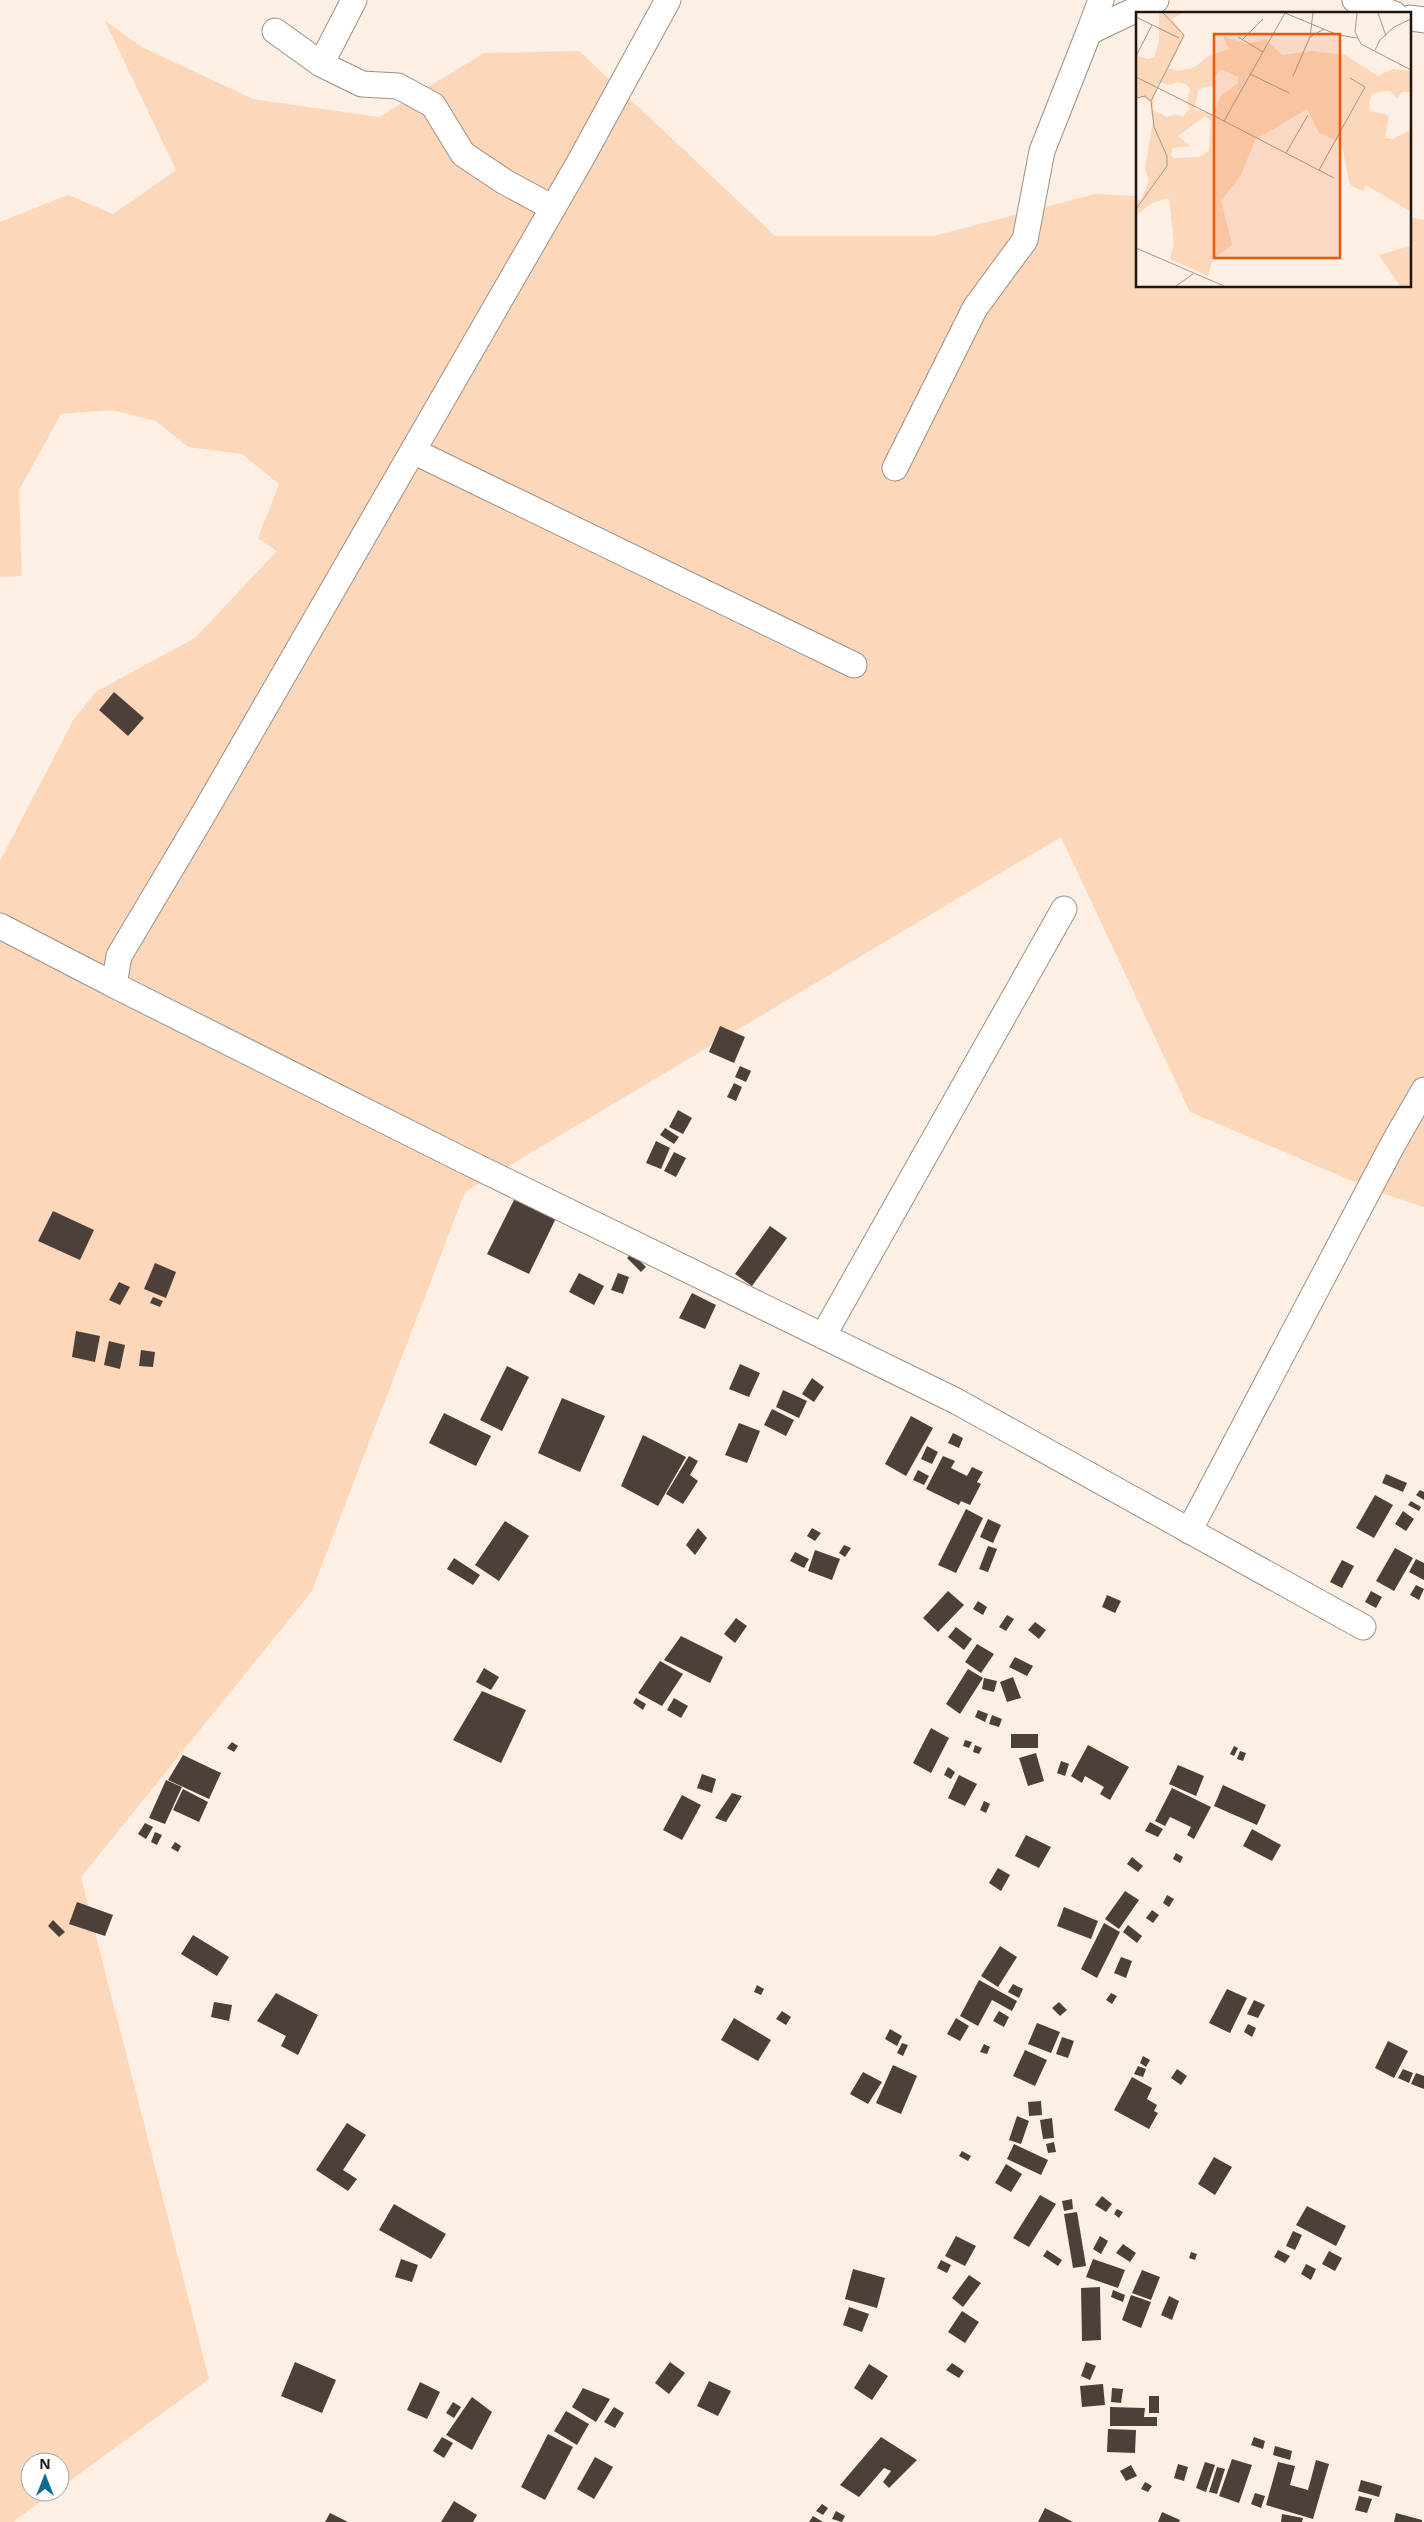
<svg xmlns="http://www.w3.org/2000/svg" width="1424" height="2522" font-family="'Noto Sans',sans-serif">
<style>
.green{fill:#fcd7ba}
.building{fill:#4c4038}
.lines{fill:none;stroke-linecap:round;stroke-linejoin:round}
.street-casing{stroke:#9e9086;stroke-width:27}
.street{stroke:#fff;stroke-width:25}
.inset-road{fill:none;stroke:#a39990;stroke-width:1}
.view{fill:#e8590c;fill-opacity:0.15;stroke:#e8590c;stroke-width:2.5}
.inset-edge{fill:none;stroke:#1c1713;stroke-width:2.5}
</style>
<rect width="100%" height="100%" fill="#fdefe3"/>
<!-- green -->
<path class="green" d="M105,21L142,47L253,99L379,117L484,53L579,51L775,236H934L1095,194L1138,196V286H1410V217L1424,220V1207L1376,1191L1190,1112L1061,837L465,1192L312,1591L81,1877L209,2379L60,2488V2462H30V2492H54L13,2522H0V861L74,719L97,691L195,638L277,551L258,538L279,484L242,454L188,447L156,421L112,410L61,414L19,490L22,576L0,577V222L68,195L113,214L176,170Z"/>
<!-- building -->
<g class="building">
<path d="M114,692L144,718L128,736L99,710Z"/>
<path d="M720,1026L745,1037L734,1063L709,1052Z"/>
<path d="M740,1066L751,1071L746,1082L735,1077Z"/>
<path d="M734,1083L742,1087L736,1101L727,1097Z"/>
<path d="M678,1110L692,1118L683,1134L669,1127Z"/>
<path d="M665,1128L679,1137L674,1144L660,1135Z"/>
<path d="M656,1141L670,1148L661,1169L646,1163Z"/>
<path d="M674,1152L686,1158L676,1177L664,1171Z"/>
<path d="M517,1194L558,1214L529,1274L487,1254Z"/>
<path d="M53,1211L94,1230L80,1260L38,1241Z"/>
<path d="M770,1226L787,1238L752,1286L735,1274Z"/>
<path d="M632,1253L646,1267L641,1272L627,1258Z"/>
<path d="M155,1263L176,1272L166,1298L144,1289Z"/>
<path d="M579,1273L604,1286L594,1305L569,1292Z"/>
<path d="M618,1273L629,1277L623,1294L611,1290Z"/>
<path d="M119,1282L130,1287L120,1305L109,1300Z"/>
<path d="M692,1293L716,1305L705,1329L679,1318Z"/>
<path d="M153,1297L163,1301L160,1307L150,1303Z"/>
<path d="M76,1331L100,1336L95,1362L72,1357Z"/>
<path d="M109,1341L125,1345L120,1369L104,1365Z"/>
<path d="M141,1350L155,1352L153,1367L139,1366Z"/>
<path d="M740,1364L760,1373L749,1397L729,1389Z"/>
<path d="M507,1366L529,1377L502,1431L480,1420Z"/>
<path d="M812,1378L824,1387L814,1402L802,1394Z"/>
<path d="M783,1390L807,1401L799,1418L776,1407Z"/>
<path d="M562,1398L605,1416L580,1472L538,1453Z"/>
<path d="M772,1409L794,1420L786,1436L764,1425Z"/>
<path d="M444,1413L491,1436L476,1466L429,1443Z"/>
<path d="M911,1416L933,1428L906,1476L885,1464Z"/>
<path d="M739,1423L760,1431L747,1463L725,1455Z"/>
<path d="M953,1433L963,1438L959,1448L948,1443Z"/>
<path d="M643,1435L686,1457L658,1506L621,1486Z"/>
<path d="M927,1446L938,1452L932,1464L921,1459Z"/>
<path d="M689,1456L698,1461L690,1475L698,1481L683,1504L666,1494Z"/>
<path d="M943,1456L955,1461L951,1468L967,1476L972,1467L983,1472L977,1482L981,1484L970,1505L961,1501L959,1505L926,1489Z"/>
<path d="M918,1470L929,1476L924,1485L913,1480Z"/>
<path d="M1386,1474L1407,1483L1403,1492L1382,1483Z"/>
<path d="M1420,1490L1424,1492V1500L1416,1495Z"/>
<path d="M1375,1495L1393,1505L1374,1538L1356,1528Z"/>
<path d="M1411,1501L1421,1507L1419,1511L1408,1505Z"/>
<path d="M966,1509L983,1518L956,1573L938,1565Z"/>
<path d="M1403,1511L1414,1519L1406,1531L1395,1524Z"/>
<path d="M988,1519L1001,1525L993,1543L980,1537Z"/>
<path d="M505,1521L529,1536L499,1581L475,1565Z"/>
<path d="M698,1528L707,1538L695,1555L686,1545Z"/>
<path d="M812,1528L821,1533L815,1541L807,1536Z"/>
<path d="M844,1545L851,1548L845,1557L839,1553Z"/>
<path d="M988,1546L997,1549L988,1572L979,1569Z"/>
<path d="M1395,1548L1413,1558L1394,1591L1376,1581Z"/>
<path d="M815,1550L840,1559L832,1580L808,1571Z"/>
<path d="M795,1552L809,1559L804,1568L790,1561Z"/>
<path d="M454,1558L480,1575L473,1585L447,1569Z"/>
<path d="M1416,1559L1424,1563V1580L1409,1572Z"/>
<path d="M1342,1560L1354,1566L1342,1588L1330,1582Z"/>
<path d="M1416,1585L1424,1589L1419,1600L1410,1595Z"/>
<path d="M948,1591L964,1605L938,1632L923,1618Z"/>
<path d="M1371,1591L1382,1597L1376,1608L1365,1602Z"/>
<path d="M1107,1595L1121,1601L1115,1613L1102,1607Z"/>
<path d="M978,1601L987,1607L983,1615L973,1609Z"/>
<path d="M1007,1615L1014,1619L1006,1631L999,1627Z"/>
<path d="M736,1618L747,1626L735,1643L724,1634Z"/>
<path d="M1035,1622L1046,1630L1039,1639L1028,1630Z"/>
<path d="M956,1627L972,1639L964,1650L948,1637Z"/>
<path d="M681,1636L723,1657L710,1683L664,1660Z"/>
<path d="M977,1644L994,1654L981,1673L965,1662Z"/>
<path d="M1015,1657L1033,1666L1027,1676L1009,1667Z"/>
<path d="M660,1661L683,1674L662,1706L638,1693Z"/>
<path d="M484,1668L499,1677L491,1690L476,1682Z"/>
<path d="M968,1669L983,1678L960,1714L946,1704Z"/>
<path d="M1013,1677L1021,1698L1007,1702L1000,1682Z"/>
<path d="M984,1678L997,1681L994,1692L982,1689Z"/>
<path d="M482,1691L526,1710L501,1763L453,1740Z"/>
<path d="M636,1698L646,1704L643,1710L633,1703Z"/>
<path d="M674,1698L688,1706L681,1718L667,1710Z"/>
<path d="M978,1710L988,1714L985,1722L975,1717Z"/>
<path d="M992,1715L1002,1719L999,1727L989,1724Z"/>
<path d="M931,1728L949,1738L931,1773L913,1763Z"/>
<rect x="1011" y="1734" width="27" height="14"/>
<path d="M965,1740L972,1742L969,1748L963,1746Z"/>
<path d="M232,1742L238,1746L234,1752L227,1748Z"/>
<path d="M975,1745L982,1748L979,1754L973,1752Z"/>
<path d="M1088,1745L1129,1767L1110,1800L1100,1794L1104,1787L1085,1776L1082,1783L1071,1776Z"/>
<path d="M1234,1746L1238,1748L1234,1756L1230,1754Z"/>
<path d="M1240,1751L1246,1753L1243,1761L1237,1759Z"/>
<path d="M1036,1753L1044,1781L1028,1786L1019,1758Z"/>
<path d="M183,1755L221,1773L209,1799L168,1780Z"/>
<path d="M1061,1761L1069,1764L1065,1776L1057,1773Z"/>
<path d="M1178,1765L1204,1776L1196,1796L1169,1784Z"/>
<path d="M948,1767L955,1772L951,1779L944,1775Z"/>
<path d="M702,1774L716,1779L712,1793L697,1788Z"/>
<path d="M959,1775L977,1784L965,1806L948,1798Z"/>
<path d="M166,1780L182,1787L165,1824L149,1818Z"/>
<path d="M1223,1785L1266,1805L1257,1825L1214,1806Z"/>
<path d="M1172,1788L1211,1807L1194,1839L1187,1835L1191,1827L1170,1817L1165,1826L1155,1821Z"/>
<path d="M183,1789L208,1802L199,1822L173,1810Z"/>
<path d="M732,1793L742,1796L726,1822L715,1818Z"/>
<path d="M682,1795L701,1805L682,1840L663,1830Z"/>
<path d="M984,1801L990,1804L986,1813L980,1810Z"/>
<path d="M1150,1822L1163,1829L1158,1837L1145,1831Z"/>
<path d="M145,1823L153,1827L146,1839L138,1834Z"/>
<path d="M1252,1829L1281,1845L1272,1861L1243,1846Z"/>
<path d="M155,1832L162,1835L157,1845L151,1842Z"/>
<path d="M1026,1835L1051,1847L1039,1868L1015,1856Z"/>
<path d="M175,1842L181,1846L178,1852L171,1848Z"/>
<path d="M1176,1853L1183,1857L1180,1863L1173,1859Z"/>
<path d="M1132,1857L1143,1866L1138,1872L1127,1864Z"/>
<path d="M998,1868L1010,1875L1001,1891L989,1883Z"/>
<path d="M1125,1891L1139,1900L1119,1929L1105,1919Z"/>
<path d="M1167,1895L1174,1899L1169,1907L1163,1903Z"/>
<path d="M77,1902L113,1915L105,1936L69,1924Z"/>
<path d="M1064,1907L1098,1921L1091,1939L1057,1926Z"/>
<path d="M1152,1910L1159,1915L1153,1923L1146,1918Z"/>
<path d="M53,1920L65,1932L59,1937L48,1926Z"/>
<path d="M1104,1923L1120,1932L1097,1978L1081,1969Z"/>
<path d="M1128,1925L1142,1936L1137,1943L1123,1932Z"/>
<path d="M193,1935L229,1957L217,1976L181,1954Z"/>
<path d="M1000,1946L1017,1957L998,1987L981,1976Z"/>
<path d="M1121,1957L1132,1961L1126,1978L1114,1973Z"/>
<path d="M979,1980L1017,2001L1012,2011L992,2000L978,2026L960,2016Z"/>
<path d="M1013,1984L1023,1989L1019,1998L1008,1992Z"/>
<path d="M757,1985L764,1989L761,1995L754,1992Z"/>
<path d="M1227,1989L1247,1998L1230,2033L1209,2023Z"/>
<path d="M276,1993L318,2015L298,2055L281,2046L286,2036L257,2021Z"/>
<path d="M1111,1993L1117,1996L1112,2004L1106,2000Z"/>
<path d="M1254,2000L1265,2005L1258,2018L1247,2014Z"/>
<path d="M214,2002L232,2005L229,2021L211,2017Z"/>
<path d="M1059,2002L1067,2010L1060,2016L1052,2008Z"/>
<path d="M782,2011L791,2017L786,2025L776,2019Z"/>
<path d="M999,2011L1009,2017L1004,2027L993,2021Z"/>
<path d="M734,2018L771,2040L758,2061L721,2040Z"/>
<path d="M956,2018L969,2026L960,2041L947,2034Z"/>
<path d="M1037,2023L1060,2032L1051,2053L1028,2044Z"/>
<path d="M1248,2024L1256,2028L1252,2037L1244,2032Z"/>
<path d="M890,2029L902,2036L897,2046L885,2039Z"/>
<path d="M1062,2037L1074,2041L1068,2058L1056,2054Z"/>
<path d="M1388,2041L1408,2051L1394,2078L1375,2068Z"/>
<path d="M902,2043L908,2045L903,2056L897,2053Z"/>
<path d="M984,2044L990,2047L987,2054L980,2052Z"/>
<path d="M1025,2050L1047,2060L1035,2086L1013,2076Z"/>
<path d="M1143,2056L1150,2060L1146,2067L1140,2063Z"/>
<path d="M893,2065L917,2076L901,2114L876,2103Z"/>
<path d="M1138,2066L1146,2069L1143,2077L1134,2074Z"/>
<path d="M1177,2069L1187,2076L1181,2085L1171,2078Z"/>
<path d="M1403,2069L1413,2073L1409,2083L1398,2078Z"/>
<path d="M863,2072L882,2082L868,2104L850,2094Z"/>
<path d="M1416,2073L1424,2076V2089L1411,2084Z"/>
<path d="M1132,2077L1152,2088L1147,2099L1157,2105L1154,2111L1158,2113L1149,2129L1114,2110Z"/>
<path d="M1041,2101L1042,2115L1029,2116L1028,2102Z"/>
<path d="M1017,2116L1029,2121L1021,2144L1009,2140Z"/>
<path d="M1052,2118L1054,2138L1043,2139L1040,2120Z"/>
<path d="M347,2123L366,2135L343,2170L357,2179L348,2191L316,2170Z"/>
<path d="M1054,2142L1056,2152L1048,2153L1046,2144Z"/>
<path d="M1014,2144L1048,2160L1041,2175L1007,2159Z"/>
<path d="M962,2151L971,2156L968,2161L959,2156Z"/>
<path d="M1214,2157L1232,2167L1215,2195L1198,2184Z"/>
<path d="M1006,2164L1022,2174L1011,2192L995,2183Z"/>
<path d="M1040,2195L1056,2204L1029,2247L1013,2238Z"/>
<path d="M1102,2196L1112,2204L1106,2212L1095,2205Z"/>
<path d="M1072,2199L1073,2209L1064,2211L1062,2201Z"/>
<path d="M394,2204L446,2234L431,2259L379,2230Z"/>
<path d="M1307,2206L1346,2226L1336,2246L1296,2225Z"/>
<path d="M1117,2209L1123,2212L1119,2218L1114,2214Z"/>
<path d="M1077,2212L1086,2266L1073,2268L1064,2214Z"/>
<path d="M1293,2231L1302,2235L1295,2250L1286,2246Z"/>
<path d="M956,2236L976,2246L965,2266L945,2256Z"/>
<path d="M1100,2236L1108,2241L1101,2254L1093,2249Z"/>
<path d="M1123,2244L1136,2253L1130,2262L1116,2253Z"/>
<path d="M1047,2250L1062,2260L1058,2266L1043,2256Z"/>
<path d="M1278,2250L1290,2256L1285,2263L1274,2257Z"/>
<path d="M1329,2251L1342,2258L1335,2271L1322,2264Z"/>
<path d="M1191,2252L1197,2254L1195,2260L1189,2258Z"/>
<path d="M401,2259L418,2265L412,2282L395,2277Z"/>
<path d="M1093,2259L1125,2270L1118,2288L1086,2277Z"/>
<path d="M941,2260L951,2265L947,2273L937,2268Z"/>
<path d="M1306,2264L1316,2269L1311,2280L1301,2274Z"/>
<path d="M853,2269L885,2278L877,2308L845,2299Z"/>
<path d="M1142,2270L1160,2277L1151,2300L1132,2293Z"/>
<path d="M969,2275L981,2283L963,2307L952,2298Z"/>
<path d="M1100,2287L1101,2340L1082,2341L1081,2288Z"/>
<path d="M1113,2290L1125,2295L1123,2302L1111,2297Z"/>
<path d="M1131,2295L1151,2302L1141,2328L1122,2320Z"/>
<path d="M1169,2296L1179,2301L1172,2320L1161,2315Z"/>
<path d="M849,2307L869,2314L862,2332L843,2325Z"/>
<path d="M962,2311L979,2322L965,2343L948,2332Z"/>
<path d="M295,2362L336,2380L322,2413L281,2396Z"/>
<path d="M670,2362L685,2373L669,2394L655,2383Z"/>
<path d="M1086,2362L1096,2366L1090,2380L1081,2376Z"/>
<path d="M952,2363L964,2371L959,2378L946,2370Z"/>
<path d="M869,2364L888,2376L872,2400L854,2388Z"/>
<path d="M709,2381L731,2391L718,2416L697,2406Z"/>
<path d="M420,2382L440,2392L427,2419L407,2410Z"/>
<path d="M1103,2384L1105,2405L1082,2407L1080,2386Z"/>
<path d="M583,2388L610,2399L596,2422L572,2407Z"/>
<path d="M1112,2388L1123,2389L1121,2403L1111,2402Z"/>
<rect x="1149" y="2396" width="10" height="17"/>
<path d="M472,2397L492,2412L472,2450L446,2435Z"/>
<path d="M453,2402L461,2407L454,2418L446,2413Z"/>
<path d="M614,2407L624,2413L615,2428L604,2422Z"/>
<path d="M1110,2407L1145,2408L1144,2417H1157V2426H1110Z"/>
<path d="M566,2411L589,2424L577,2445L554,2431Z"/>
<path d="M1108,2429L1136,2430L1135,2453L1107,2452Z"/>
<path d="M548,2434L573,2447L545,2500L521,2487Z"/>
<path d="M442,2437L453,2443L444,2458L433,2451Z"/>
<path d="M881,2437L917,2460L889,2488L883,2482L891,2471L884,2468L859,2497L840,2485Z"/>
<path d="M1254,2437L1265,2441L1263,2449L1251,2445Z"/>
<path d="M1275,2446L1292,2451L1290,2460L1273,2455Z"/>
<path d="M595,2457L613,2467L594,2499L577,2489Z"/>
<path d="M1232,2459L1252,2465L1239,2503L1219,2496Z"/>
<path d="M1316,2460L1329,2464L1313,2519L1266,2505L1278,2462L1295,2466L1290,2485L1308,2490Z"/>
<path d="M1205,2462L1215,2465L1206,2492L1196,2488Z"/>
<path d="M1178,2464L1188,2467L1184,2481L1174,2478Z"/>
<path d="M1131,2465L1137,2476L1126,2481L1120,2471Z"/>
<path d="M1217,2467L1225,2469L1217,2494L1209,2492Z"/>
<path d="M1361,2480L1382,2486L1379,2497L1358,2491Z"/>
<path d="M1145,2482L1152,2486L1148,2492L1141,2489Z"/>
<path d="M1255,2493L1265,2496L1261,2508L1251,2504Z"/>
<path d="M1359,2496L1372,2499L1367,2513L1355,2510Z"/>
<path d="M454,2501L477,2515L473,2522H441Z"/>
<path d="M822,2504L828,2508L823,2515L816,2511Z"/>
<path d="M1045,2508L1073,2522H1038Z"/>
<path d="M836,2511L845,2516L842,2522L832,2519Z"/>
<path d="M1162,2512L1180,2520L1179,2522H1158Z"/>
<path d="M330,2513L348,2522H325Z"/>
<path d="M1396,2513L1422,2520V2522H1394Z"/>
<path d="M1282,2514L1303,2518L1302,2522H1281Z"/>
<path d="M813,2516L823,2522H809Z"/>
</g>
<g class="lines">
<!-- street casing -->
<g class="street-casing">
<g id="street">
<path d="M668,0L580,161L204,813L119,956L114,985L461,1159L956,1401L1363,1627"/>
<path d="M1355,0L1394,14"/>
<path d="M1410,18L1424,20"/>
<path d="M275,31L321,64L362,84L398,86L433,105L463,154L505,182L553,208"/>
<path d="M1089,32L1101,0"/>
<path d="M321,64L354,0"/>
<path d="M413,451L854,665"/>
<path d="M895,468L975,308L1025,240L1042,151L1089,32L1156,0"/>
<path d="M0,926L114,985"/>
<path d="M823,1336L1064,909"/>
<path d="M1189,1531L1393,1144L1424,1090"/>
</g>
</g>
<!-- street -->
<use href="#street" class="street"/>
</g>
<!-- overview -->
<g transform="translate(1136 12)">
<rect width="275" height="275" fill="#fdefe3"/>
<path d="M0,1L2,44L12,47L18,45L23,30V1H46L36,7L49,24L33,56L42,59L59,55L72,44L93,37L87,24L111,32L129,27L146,43L175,39L209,43L242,64L257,57L275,59V80H266L261,86L254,79H248L236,82L233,90L234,99L253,103L249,126L256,127L273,119L275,108V200L230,173L227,179L214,173L205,130L183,121L171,97L119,128L105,163L85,189L96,233L77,247L72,264L34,247L38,232L33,186L16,191L0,203V189L5,187L13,169L9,156L17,109L14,90L5,85L0,88ZM87,58L102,65V71L86,83L76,102L58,97L63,77L79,73V66L83,59ZM40,70L50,72L54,78L51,89L53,97L47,105L40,102L31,105L17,98L18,84L24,71L34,73ZM69,104L75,109L73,139L63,145L38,146L35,144L37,136L54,134L42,124ZM275,234V274H264L243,243Z" fill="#fcd7ba" fill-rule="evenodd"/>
<path class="inset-road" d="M149,1L88,109L198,166M149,1L202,23L221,26M221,1L219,20L225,32L275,58M242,1L250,24M0,5L43,26M102,25L127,40M174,25L177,1M106,28L127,7M239,38L244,28L258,15L275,7M0,44L16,13M114,62L153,81M157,64L174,25L188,17M0,65L88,109M0,86L9,84L15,89M150,141L172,103M183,158L229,75L214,66M0,197L31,154V144L18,115L15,89L48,23L27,1M0,236L88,274M40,274L57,262"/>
<path class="view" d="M78,22H204V246H78Z"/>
<rect width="275" height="275" class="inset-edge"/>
</g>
<!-- north arrow -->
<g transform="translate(45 2477)"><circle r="24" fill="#ffffff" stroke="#a4a2a1"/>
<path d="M0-4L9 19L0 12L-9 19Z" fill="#0f6999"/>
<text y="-8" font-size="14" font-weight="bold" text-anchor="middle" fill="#1c1713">N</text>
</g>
</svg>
